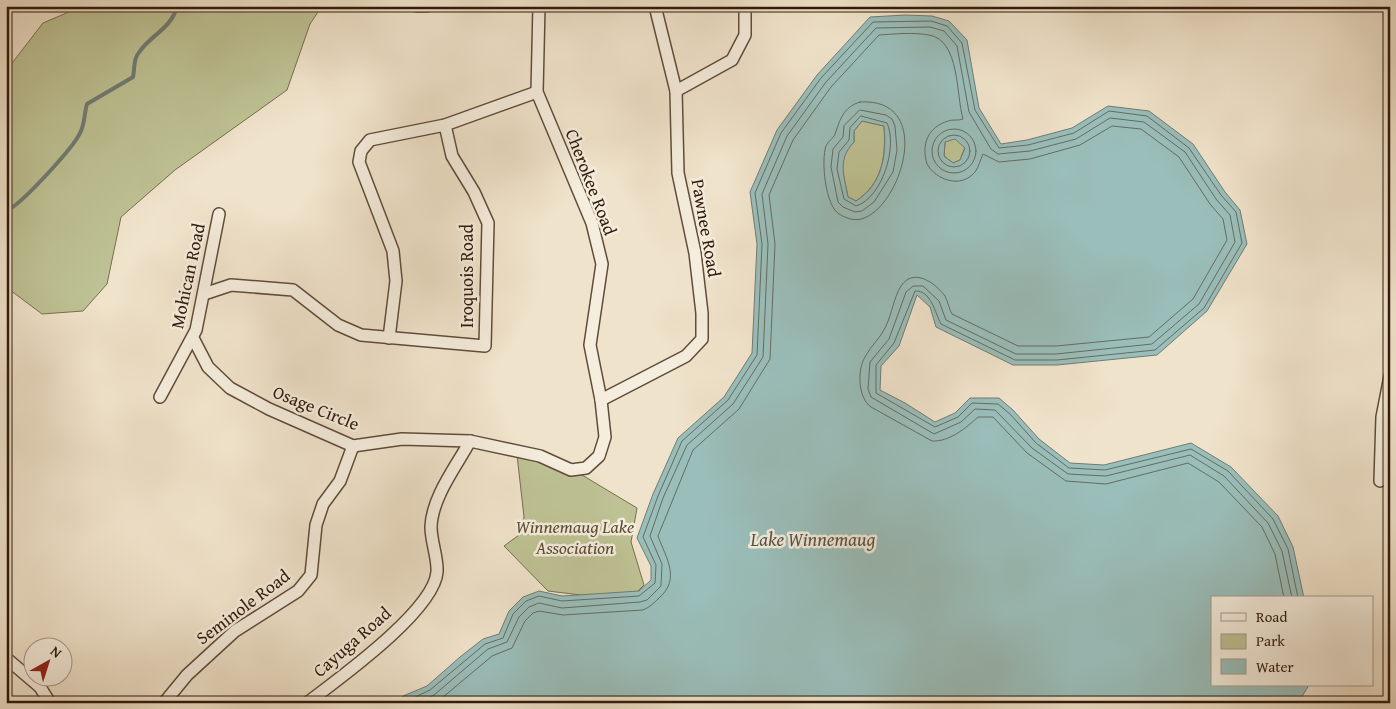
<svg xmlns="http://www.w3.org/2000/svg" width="1396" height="709" font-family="'Gentium Book Plus',serif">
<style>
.green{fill:#bec294;stroke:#776e50}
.water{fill:#9abeba;stroke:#707c74;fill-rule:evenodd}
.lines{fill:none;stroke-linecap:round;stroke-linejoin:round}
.shore{stroke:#656c62;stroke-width:1}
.stream{stroke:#707c74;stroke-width:4}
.minor-casing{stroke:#604c3b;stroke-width:14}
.minor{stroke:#f5eddd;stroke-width:11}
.labels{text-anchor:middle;stroke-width:5;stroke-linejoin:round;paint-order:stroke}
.street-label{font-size:18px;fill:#301a0b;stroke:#f5eddd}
.park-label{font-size:18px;font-style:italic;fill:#5b4c34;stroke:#f5eddd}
.water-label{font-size:19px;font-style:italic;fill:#555348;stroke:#f5eddd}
</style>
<rect width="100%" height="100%" fill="#f0e3cb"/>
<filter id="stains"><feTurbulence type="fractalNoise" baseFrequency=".004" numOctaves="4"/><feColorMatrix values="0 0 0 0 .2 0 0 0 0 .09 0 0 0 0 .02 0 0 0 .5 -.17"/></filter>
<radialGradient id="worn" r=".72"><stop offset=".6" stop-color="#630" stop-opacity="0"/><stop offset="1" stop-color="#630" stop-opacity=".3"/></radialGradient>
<!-- green -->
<g class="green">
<path d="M83,6H322L310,24L287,90L175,170L121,217L107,284L83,311L42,314L6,287V71L43,23Z"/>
<path d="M862,121L884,126C886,156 883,183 856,201L848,197C844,175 836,160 854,142V131Z"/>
<path d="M955,138L965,147L960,160L953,163L944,156L945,142Z"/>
<path d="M547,454L637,508L631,542L644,585L633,596H589L548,591L504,546L519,535L524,517L517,455Z"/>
</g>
<!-- water -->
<path class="water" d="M905,15L932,16L949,21L967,40L979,108L1001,144L1027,140L1072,128L1108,106L1149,111L1193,144L1225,192L1240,210L1247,244L1207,311L1157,355L1057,365H1013L936,327L930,307L917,295L899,346L881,366L880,390L905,403L935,422L955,413L970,398H999L1013,410L1039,439L1070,463L1104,465L1191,443L1231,467L1278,516L1293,547L1304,598H1212V685H1309L1298,703H396L403,696L427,686L460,657L483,639L499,634L509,611L523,597L539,591L562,596L639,591L651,580V566L637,538L653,494L678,438L724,397L752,353L757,244L750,192L777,130L817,75L870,17ZM862,121L884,126C887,155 882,185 856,201L848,197C844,175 837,160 854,142V131ZM955,139L965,148L960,160L953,163L944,156L945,142Z"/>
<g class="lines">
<!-- shore -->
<g class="shore">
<path d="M860,102C936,97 901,209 861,219C853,221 846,218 839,214C825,205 821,160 826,146C828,141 834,138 835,134C840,120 843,107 860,102Z"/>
<path d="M860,110L886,115L892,119L895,126L897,150L893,172L874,202L862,211L855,212L843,207L838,202L831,167L833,149L843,137L844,126Z"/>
<path d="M861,116L887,123C898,147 882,198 856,206L844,199L837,169L839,152L849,140L850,128Z"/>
<circle cx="954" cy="151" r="22"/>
<circle cx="954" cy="151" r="16"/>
<path d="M403,703L430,690L485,644L503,638L513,614L526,601L539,596L562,601L639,596L655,583L656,565L643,537L658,496L682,441L728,400L757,355L762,244L755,193L781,133L821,78L873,22L931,21L947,26L962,43L975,110L999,148L1028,145L1074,133L1109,111L1147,116L1189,148L1221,195L1236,212L1242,243L1204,308L1155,350L1057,360H1015L941,324C935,313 931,290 915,291L894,343L876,365V393L935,427L958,417L972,403L998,404L1010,414L1036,443L1069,468L1105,470L1191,449L1228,471L1273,519L1288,549L1298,598"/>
<path d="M417,703L434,695L488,649L507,642L519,617L529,607L539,603L562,608L640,602L647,600L661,586L662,564L650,536L663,498L687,445L733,404L763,357L768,244L762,194L787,136L826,82L876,28L930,27L944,31L957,46L969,112L991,149L998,154L1030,151L1076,139L1110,118L1144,122L1185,152L1216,199L1230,215L1235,242L1199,304L1152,344L1056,354H1016L946,320L939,301L923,286H913L906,292L889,339L870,362L868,389L871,397L934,434L961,422L975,409L995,410L1032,448L1068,474L1106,476L1190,455L1224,476L1268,523L1282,551L1292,598"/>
<path d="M436,703L492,656L512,648L525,621L533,613L539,611L563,615L643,610C650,607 654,603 659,598C681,579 666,558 658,536L693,450L739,409L770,359L775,244L769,195L793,140L831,87L879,35C895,34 913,32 929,35C960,40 956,95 963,119C959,121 953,119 948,121C928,127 921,144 927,164C936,180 961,189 975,172C979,167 980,160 983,154L999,162L1030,159L1080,145L1112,126L1141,129L1179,157L1210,204L1223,219L1227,240L1193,299L1149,337L1056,346H1018L952,314C949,309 948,302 945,296C935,283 914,267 901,286C894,297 892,313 886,326C881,338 871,345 865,357C857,370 858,398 871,407L932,441C949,442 966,428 978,417H993L1027,453L1066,481L1106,484L1188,463L1219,482L1262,527L1275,554L1284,598"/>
</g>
<!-- stream -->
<path class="stream" d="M6,211C20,206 73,148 80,133C85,124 84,114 87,104L133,77C135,67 133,59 140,51C151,35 172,28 177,6"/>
<!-- minor casing -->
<g class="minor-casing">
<g id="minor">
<path d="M417,6H427"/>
<path d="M676,91L732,60L745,35V6"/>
<path d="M204,294L231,285L293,290L338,325L361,335L485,346L488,223L474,192L452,156L445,125"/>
<path d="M193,338L208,367L230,388L269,409L353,446L402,439L470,441L540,456L571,470L586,468L599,456L605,437L601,400L590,345L602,264L592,223L537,92L539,6"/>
<path d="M389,338L396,281L393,251L359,162L361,151L370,140L445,125L537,92"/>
<path d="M160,397L196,330L219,214"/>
<path d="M601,400L686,356L702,339V313L695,253L678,173L676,91L655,6"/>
<path d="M1380,481L1382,417L1390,376"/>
<path d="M6,658L40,687L50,703"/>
<path d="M164,703L187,675L235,631L298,591L311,575L316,525L323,504L340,481L353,446"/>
<path d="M307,703C337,680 434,611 437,572C438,558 431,542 431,527C432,497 456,467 470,441"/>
</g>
</g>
<!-- minor -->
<use href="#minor" class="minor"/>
</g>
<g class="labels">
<!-- street labels -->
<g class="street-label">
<text transform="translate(591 182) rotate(69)" y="6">Cherokee Road</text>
<text transform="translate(706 228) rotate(80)" y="6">Pawnee Road</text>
<text transform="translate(188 276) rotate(-78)" y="6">Mohican Road</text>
<text transform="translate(467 276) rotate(-90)" y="6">Iroquois Road</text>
<text transform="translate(316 408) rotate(22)" y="6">Osage Circle</text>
<text transform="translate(243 607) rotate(-37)" y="6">Seminole Road</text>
<text transform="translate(352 642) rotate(-41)" y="6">Cayuga Road</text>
</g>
<!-- park labels -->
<g class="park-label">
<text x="575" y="533">Winnemaug Lake<tspan x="575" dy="21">Association</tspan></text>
</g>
<!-- water labels -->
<g class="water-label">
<text x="813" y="546">Lake Winnemaug</text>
</g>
</g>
<!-- margin -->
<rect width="1396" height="709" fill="none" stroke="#f0e3cb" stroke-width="25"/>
<rect x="8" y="8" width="1381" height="694" fill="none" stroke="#301a0b" stroke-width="2.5"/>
<rect x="12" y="12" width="1371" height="684" fill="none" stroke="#301a0b"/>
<!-- legend -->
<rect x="1211" y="596" width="162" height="90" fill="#f5eddd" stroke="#a69989"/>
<rect x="1221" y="613" width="25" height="8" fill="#f5eddd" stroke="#a69989"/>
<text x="1256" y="622" font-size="15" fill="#301a0b">Road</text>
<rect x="1221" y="634" width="25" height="15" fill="#bec294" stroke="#a69989"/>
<text x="1256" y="646" font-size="15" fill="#301a0b">Park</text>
<rect x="1221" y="659" width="25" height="15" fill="#9abeba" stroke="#a69989"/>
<text x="1256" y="672" font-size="15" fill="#301a0b">Water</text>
<!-- north arrow -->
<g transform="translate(48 662) rotate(39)"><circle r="24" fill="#f5eddd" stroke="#a69989"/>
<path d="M0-4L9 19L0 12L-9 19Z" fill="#8f2418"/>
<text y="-8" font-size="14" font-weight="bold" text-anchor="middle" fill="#301a0b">N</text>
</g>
<rect width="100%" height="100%" filter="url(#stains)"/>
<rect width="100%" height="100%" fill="url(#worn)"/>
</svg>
